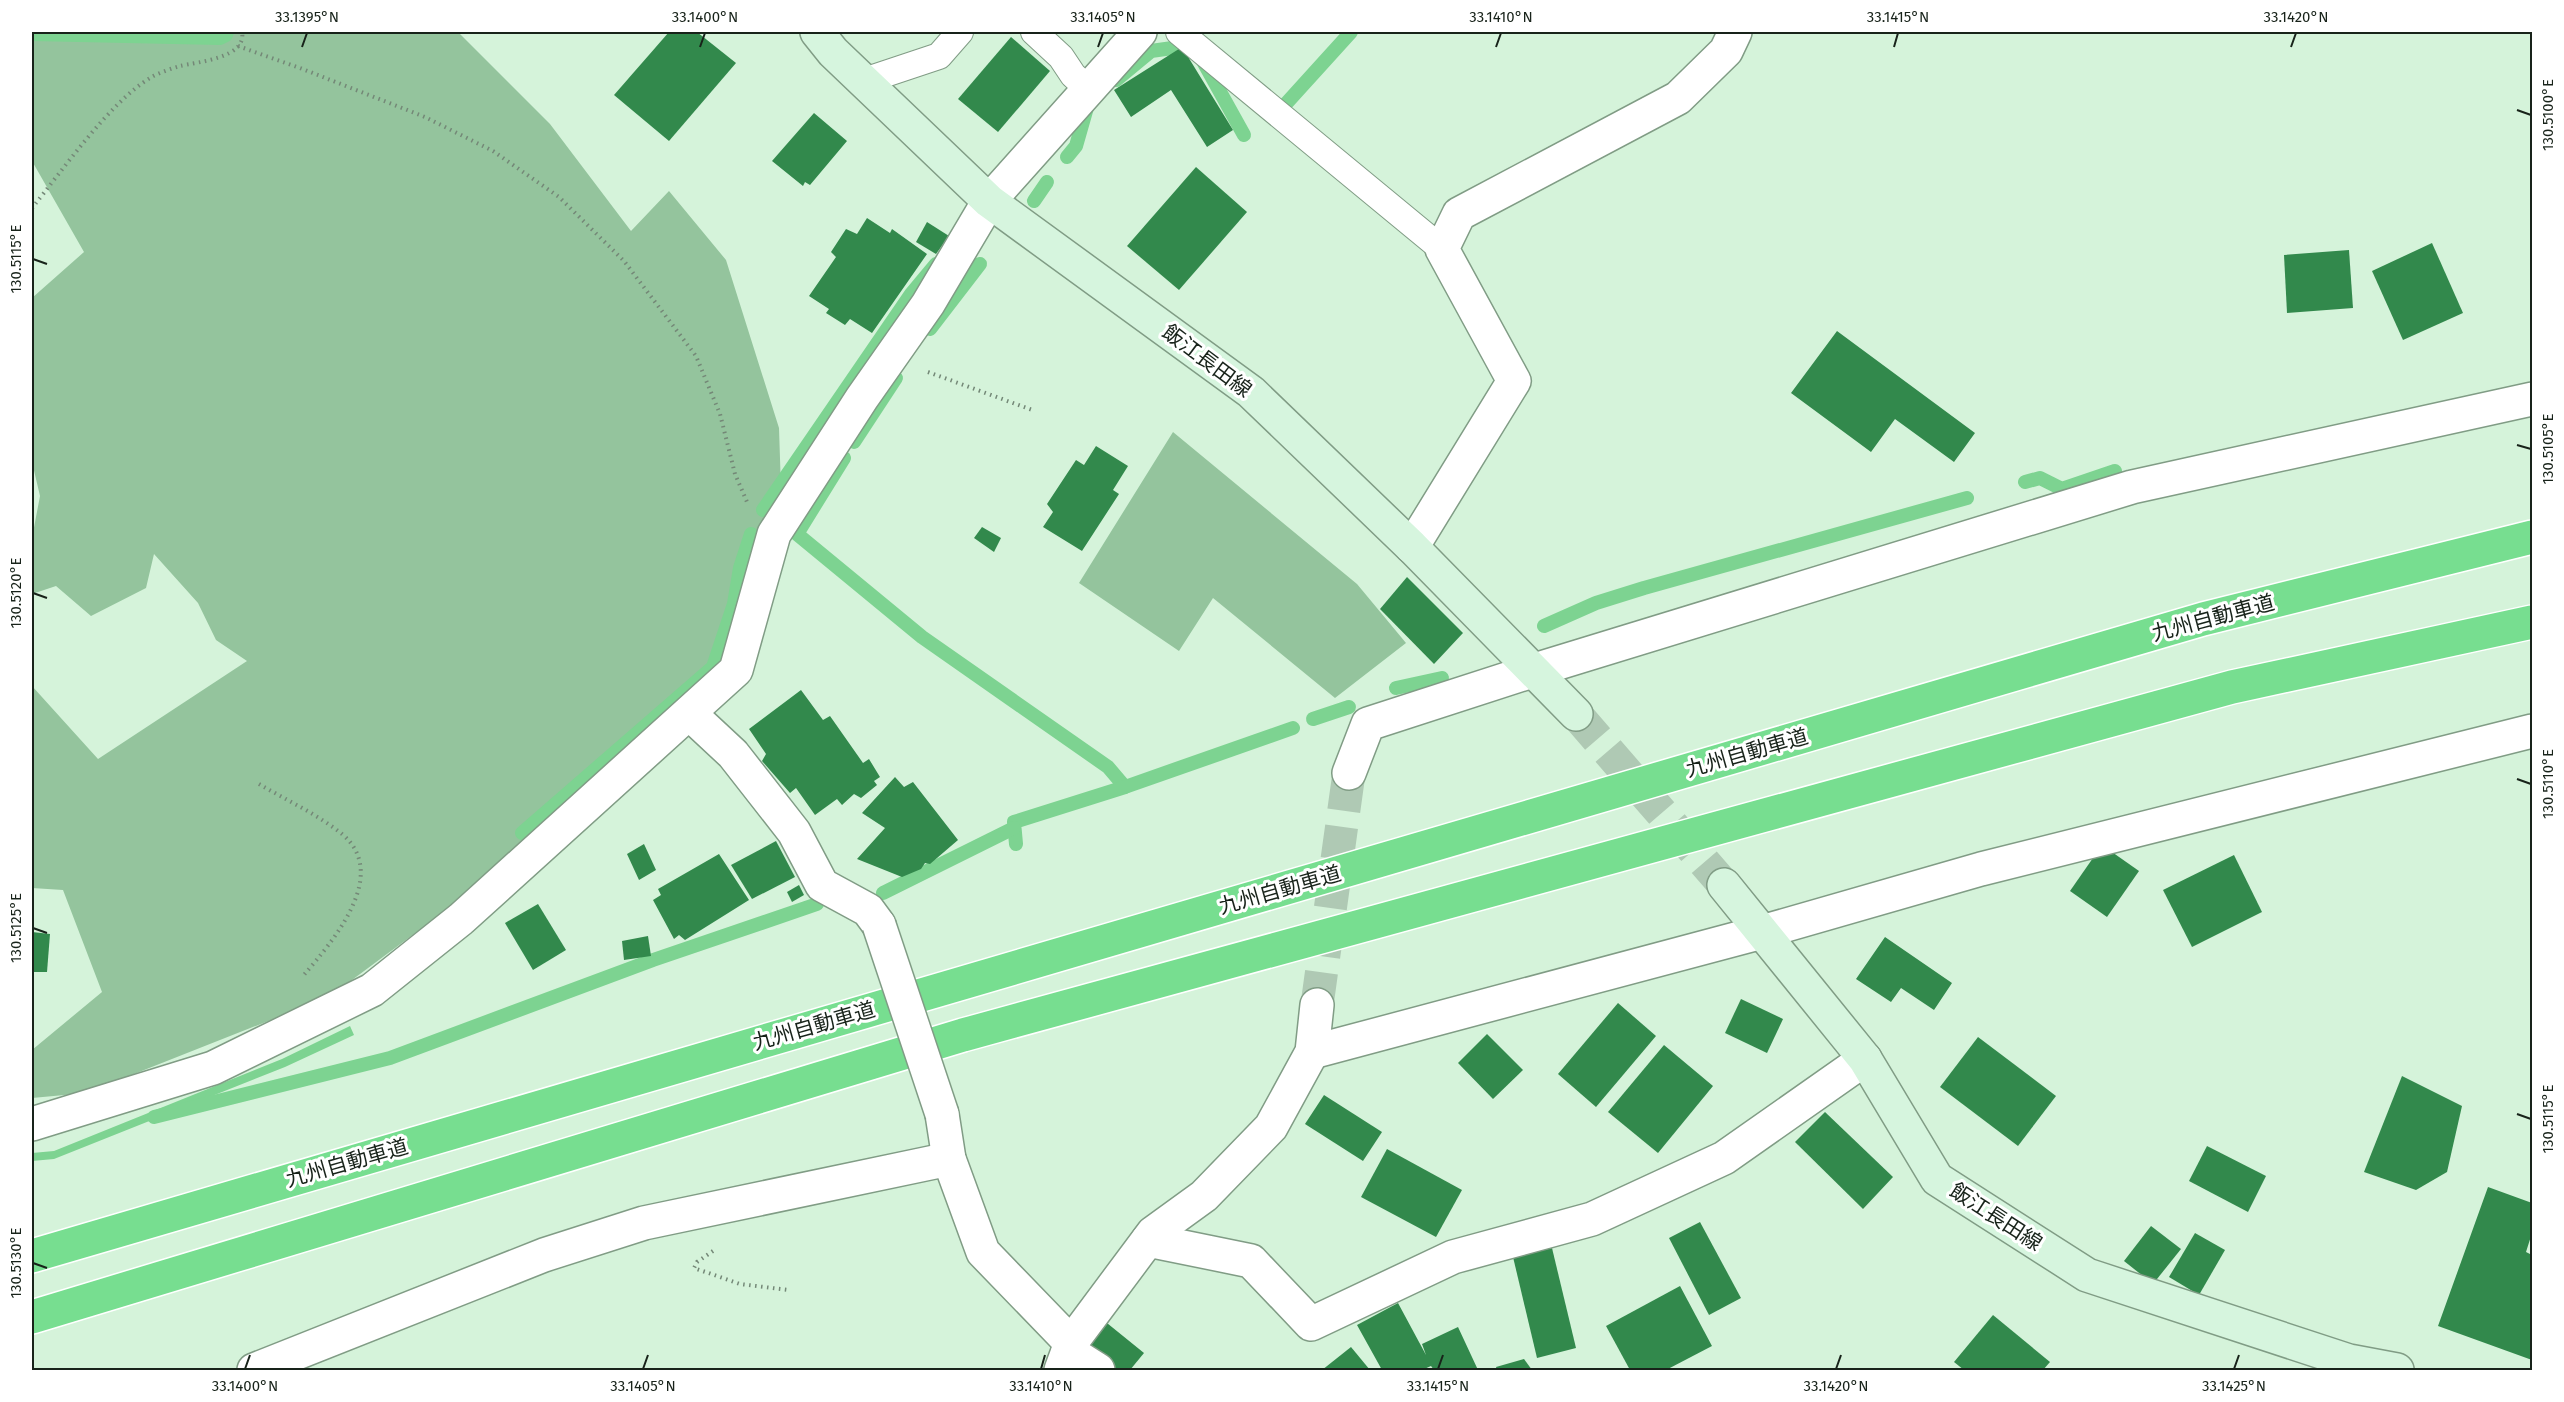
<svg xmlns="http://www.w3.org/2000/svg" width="2564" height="1402" font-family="'Fira Sans','Noto Sans JP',sans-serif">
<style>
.green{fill:#94c49d}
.water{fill:#7dd391}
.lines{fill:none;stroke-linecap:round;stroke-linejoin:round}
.stream{stroke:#7dd391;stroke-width:14}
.building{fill:#32894c}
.minor-tunnel{stroke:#afc9b4;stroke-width:33;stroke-dasharray:33 16;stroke-linecap:butt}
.secondary-tunnel{stroke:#afc9b4;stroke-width:33;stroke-dasharray:33 16;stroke-linecap:butt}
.service-casing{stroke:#809c85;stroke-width:28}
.minor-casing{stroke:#809c85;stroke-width:36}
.secondary-casing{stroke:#809c85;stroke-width:36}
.motorway-casing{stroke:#fff;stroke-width:36}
.path{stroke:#748877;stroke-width:4;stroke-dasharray:1.5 4.5;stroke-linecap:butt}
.service{stroke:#fff;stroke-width:26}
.minor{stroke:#fff;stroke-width:33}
.secondary{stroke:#d6f5de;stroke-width:33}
.motorway{stroke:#77de90;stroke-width:33}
.minor-bridge-casing{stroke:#809c85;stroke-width:36;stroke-linecap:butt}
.minor-bridge{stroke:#fff;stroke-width:33}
.ticks{fill:none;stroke:#18231a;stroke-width:2}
.labels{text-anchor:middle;stroke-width:6;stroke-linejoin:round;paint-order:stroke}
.street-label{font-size:21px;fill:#18231a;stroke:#fff}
.neatline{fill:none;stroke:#18231a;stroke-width:2}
.ticks-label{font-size:15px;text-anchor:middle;fill:#18231a}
</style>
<rect width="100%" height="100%" fill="#d5f3da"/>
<!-- green -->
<g class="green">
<path d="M32,32H458L550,124L631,231L669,191L726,260L779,428L781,489L755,548L723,663L453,905L329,997L86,1093L32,1098V1050L102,992L63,890L32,888V686L98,759L247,661L216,640L198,603L154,554L146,588L91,616L56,586L32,594V538L40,496L32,462V298L84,252L32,161Z"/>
<path d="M1173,432L1357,584L1406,643L1335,698L1213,598L1179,651L1079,583Z"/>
</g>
<!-- water -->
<path class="water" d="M350,1026L354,1035L285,1067L54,1159L32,1161V1153L54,1151L282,1059Z"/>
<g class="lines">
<!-- stream -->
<g class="stream">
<path d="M32,34L220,38L226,35L227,32"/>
<path d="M1116,80L1151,51L1194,45L1244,135"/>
<path d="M1283,107L1351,32"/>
<path d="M1067,157L1076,146L1088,104"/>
<path d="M1034,201L1047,182"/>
<path d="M930,329L980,264"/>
<path d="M854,442L896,378"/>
<path d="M844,458L797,534L922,637L1108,767L1125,787"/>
<path d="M2025,482L2040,478L2062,489L2115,471"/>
<path d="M763,510L911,294L936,264"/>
<path d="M1544,626L1596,603L1644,588L1967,498"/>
<path d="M1396,688L1442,678"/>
<path d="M1313,719L1349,707"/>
<path d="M522,833L713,667L734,604L740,568L751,534"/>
<path d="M1016,844L1014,822L1125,787L1293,728"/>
<path d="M883,893L1014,828"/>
<path d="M154,1117L390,1058L653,960L817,904"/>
</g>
</g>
<!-- building -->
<g class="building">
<path d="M669,32H697L736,63L669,141L614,95Z"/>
<path d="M1011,37L1050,71L998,132L958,99Z"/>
<path d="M1182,47L1233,130L1207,147L1171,90L1131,117L1114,90Z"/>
<path d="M814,113L847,141L810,185L805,182L803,186L772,161Z"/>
<path d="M1196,167L1247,212L1179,290L1127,246Z"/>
<path d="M867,218L890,233L892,229L927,254L872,333L850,319L845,325L826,313L829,309L809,296L836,257L831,252L846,229L857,234Z"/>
<path d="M927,222L949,236L936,254L916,242Z"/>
<path d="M2432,243L2463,313L2403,340L2372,271Z"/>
<path d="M2349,250L2353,308L2287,313L2284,255Z"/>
<path d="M1837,331L1975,433L1954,462L1895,419L1871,452L1791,393Z"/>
<path d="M1096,446L1128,466L1113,490L1119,494L1082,551L1043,527L1053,512L1047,504L1076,460L1084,465Z"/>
<path d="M982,527L1001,538L994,552L974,538Z"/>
<path d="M1407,577L1463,633L1434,664L1380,609Z"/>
<path d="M801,690L823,720L830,716L863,763L869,759L880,777L874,781L877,785L861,798L854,794L842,805L837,799L815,815L796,788L790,793L762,761L766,754L749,729Z"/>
<path d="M895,777L904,787L913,782L958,840L930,864L925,863L921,869L902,877L857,859L885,828L862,813Z"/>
<path d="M776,841L795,877L752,899L731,865Z"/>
<path d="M644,844L656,870L639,880L627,854Z"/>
<path d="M2102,845L2139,871L2107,917L2070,891Z"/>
<path d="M719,854L749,900L685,940L679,935L674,939L653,900L661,895L658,889Z"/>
<path d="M2234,855L2262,912L2192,947L2163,890Z"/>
<path d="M799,885L804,895L792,902L787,892Z"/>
<path d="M538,904L566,950L533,970L505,923Z"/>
<path d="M32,932L50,934L47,972H32Z"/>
<path d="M648,936L651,956L624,960L622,941Z"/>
<path d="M1885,937L1952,983L1934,1010L1901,988L1891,1002L1856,979Z"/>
<path d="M1741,999L1783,1019L1767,1053L1725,1033Z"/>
<path d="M1618,1003L1656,1036L1596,1107L1558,1074Z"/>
<path d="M1487,1034L1523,1070L1493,1099L1458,1063Z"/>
<path d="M1978,1037L2056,1096L2018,1146L1940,1087Z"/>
<path d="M1664,1045L1713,1086L1658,1153L1608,1112Z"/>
<path d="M2402,1076L2462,1106L2447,1172L2416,1190L2364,1172Z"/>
<path d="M1324,1095L1382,1132L1363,1161L1305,1124Z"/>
<path d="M1825,1112L1893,1177L1863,1209L1795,1142Z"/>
<path d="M2207,1146L2266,1176L2248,1212L2189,1181Z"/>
<path d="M1387,1149L1462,1190L1436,1237L1361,1197Z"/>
<path d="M2488,1187L2532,1203V1233L2526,1252L2532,1255V1360L2438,1326Z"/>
<path d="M1700,1222L1741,1298L1709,1315L1669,1238Z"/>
<path d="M2151,1226L2181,1249L2153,1284L2124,1261Z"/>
<path d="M2195,1233L2225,1250L2199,1295L2169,1277Z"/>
<path d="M1552,1248L1576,1348L1537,1358L1513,1257Z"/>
<path d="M1680,1286L1712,1346L1666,1370H1630L1606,1326Z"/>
<path d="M1398,1303L1426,1355L1422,1344L1458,1327L1478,1370H1434L1431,1366L1422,1370H1382L1357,1325Z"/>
<path d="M1993,1315L2050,1362L2043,1370H1964L1954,1362Z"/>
<path d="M1102,1319L1144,1353L1130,1370H1106L1079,1348Z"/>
<path d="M1351,1347L1370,1370H1322Z"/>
<path d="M1524,1359L1532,1370H1497L1496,1367Z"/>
</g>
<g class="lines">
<!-- minor-tunnel -->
<path class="minor-tunnel" d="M1317,1005L1349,773"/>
<!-- secondary-tunnel -->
<path class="secondary-tunnel" d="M1576,714L1724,885"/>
<!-- service casing -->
<g class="service-casing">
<g id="service">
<path d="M1034,32L1061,57L1073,75L1088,89"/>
<path d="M1179,32L1442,249"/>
<path d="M864,81L939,56L960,32"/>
</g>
</g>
<!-- minor casing -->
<g class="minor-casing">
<g id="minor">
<path d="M1412,547L1514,381L1442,249L1459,214L1678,98L1726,51L1735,32"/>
<path d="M689,713L733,754L794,832L822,885L868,910L879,925"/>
<path d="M1349,773L1368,724L1535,670L2132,487L2532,399"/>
<path d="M1312,1052L1762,932L1981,869L2532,731"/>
<path d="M942,1114L949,1159L983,1252L1071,1343"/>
<path d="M32,1124L213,1068L372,990L461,919L736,670L774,534L862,398L928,304L989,201L1140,32"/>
<path d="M1148,1240L1251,1261L1311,1324L1453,1257L1592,1219L1724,1158L1865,1059"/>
<path d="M1068,1351L1098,1370"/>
<path d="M254,1370L544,1255L644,1223L949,1159"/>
<path d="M1061,1370L1071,1343L1153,1233L1204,1196L1271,1127L1312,1052L1317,1005"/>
</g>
</g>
<!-- secondary casing -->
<g class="secondary-casing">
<g id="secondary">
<path d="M817,32L833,52L989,201L1251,392L1412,547L1576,714"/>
<path d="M1724,885L1865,1059L1937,1179L2087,1275L2349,1361L2397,1370"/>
</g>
</g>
<!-- motorway casing -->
<g class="motorway-casing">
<g id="motorway">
<path d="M32,1256L2203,619L2532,537"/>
<path d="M32,1317L963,1035L2232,687L2532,622"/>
</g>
</g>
<!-- path -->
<g class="path">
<path d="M238,46L300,68L425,117L493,151L559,197L624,261L696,356L720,414L735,474L747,502"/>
<path d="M32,208C62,171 110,102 150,78C158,73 170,69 180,66C197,62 247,58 242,32"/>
<path d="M928,372L1035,411"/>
<path d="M259,784C286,800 317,814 342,834C391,875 332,942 303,976"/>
<path d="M713,1251L697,1262L694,1268L740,1284L788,1290"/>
</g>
<!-- service -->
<use href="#service" class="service"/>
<!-- minor -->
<use href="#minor" class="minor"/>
<!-- secondary -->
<use href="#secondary" class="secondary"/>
<!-- motorway -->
<use href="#motorway" class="motorway"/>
<!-- minor-bridge casing -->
<g class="minor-bridge-casing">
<path id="minor-bridge" d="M879,925L942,1114"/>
</g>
<!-- minor-bridge -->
<use href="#minor-bridge" class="minor-bridge"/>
</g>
<!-- ticks -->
<path class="ticks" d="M302,47L307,33M700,47L705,33M1098,47L1103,33M1496,47L1501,33M1894,47L1898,33M2291,47L2296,33M2517,110L2531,115M33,259L47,264M2517,445L2531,449M33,593L47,598M2517,779L2531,784M33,928L47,933M2517,1114L2531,1119M33,1263L47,1268M245,1369L250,1355M643,1369L648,1355M1041,1369L1045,1355M1438,1369L1443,1355M1836,1369L1841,1355M2234,1369L2239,1355"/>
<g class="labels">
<!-- street labels -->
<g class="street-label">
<text transform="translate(1207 361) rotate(37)" y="7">飯江長田線</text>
<text transform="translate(2213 618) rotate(-15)" y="7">九州自動車道</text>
<text transform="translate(1747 753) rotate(-16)" y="7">九州自動車道</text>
<text transform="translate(1280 890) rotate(-16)" y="7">九州自動車道</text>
<text transform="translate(814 1026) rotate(-16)" y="7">九州自動車道</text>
<text transform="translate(347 1163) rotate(-16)" y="7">九州自動車道</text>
<text transform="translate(1996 1217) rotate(33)" y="7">飯江長田線</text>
</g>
</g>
<!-- border -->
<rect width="2564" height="1402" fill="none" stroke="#ffffff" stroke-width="66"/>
<rect x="33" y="33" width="2498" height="1336" class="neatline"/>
<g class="ticks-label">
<text x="307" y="22">33.1395°N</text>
<text x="705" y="22">33.1400°N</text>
<text x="1103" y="22">33.1405°N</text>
<text x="1501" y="22">33.1410°N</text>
<text x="1898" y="22">33.1415°N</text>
<text x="2296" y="22">33.1420°N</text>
<text transform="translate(2548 115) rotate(-90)" y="5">130.5100°E</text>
<text transform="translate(16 259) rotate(-90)" y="5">130.5115°E</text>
<text transform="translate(2548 449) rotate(-90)" y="5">130.5105°E</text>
<text transform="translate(16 593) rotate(-90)" y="5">130.5120°E</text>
<text transform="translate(2548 784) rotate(-90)" y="5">130.5110°E</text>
<text transform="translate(16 928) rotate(-90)" y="5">130.5125°E</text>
<text transform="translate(2548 1119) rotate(-90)" y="5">130.5115°E</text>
<text transform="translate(16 1263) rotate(-90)" y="5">130.5130°E</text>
<text x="245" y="1391">33.1400°N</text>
<text x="643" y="1391">33.1405°N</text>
<text x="1041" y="1391">33.1410°N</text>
<text x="1438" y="1391">33.1415°N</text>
<text x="1836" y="1391">33.1420°N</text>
<text x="2234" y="1391">33.1425°N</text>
</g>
</svg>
